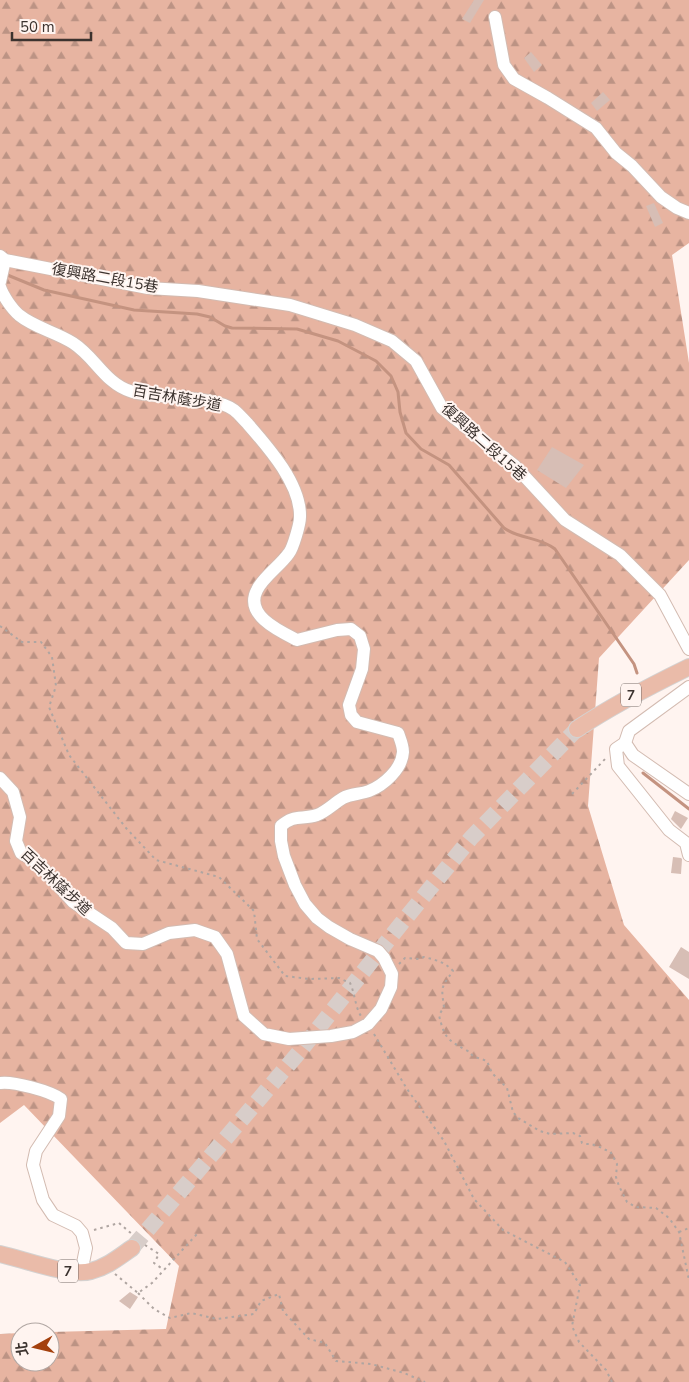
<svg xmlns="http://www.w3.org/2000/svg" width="689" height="1382" font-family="'Nunito Sans','Noto Sans TC',sans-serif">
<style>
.forest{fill:url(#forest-firs)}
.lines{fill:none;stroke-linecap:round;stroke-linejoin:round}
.stream{stroke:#c49380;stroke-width:3}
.building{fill:#d7beb5}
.major-tunnel{stroke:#d8cdc9;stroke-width:16;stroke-dasharray:16 8;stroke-linecap:butt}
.minor-casing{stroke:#d3bbb1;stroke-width:14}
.major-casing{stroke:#d4d2d1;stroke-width:18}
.path{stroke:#afa5a1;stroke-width:2;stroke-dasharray:2.5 4;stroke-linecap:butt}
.minor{stroke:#fff;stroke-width:12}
.major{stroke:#eabba9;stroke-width:16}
.labels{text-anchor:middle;stroke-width:4;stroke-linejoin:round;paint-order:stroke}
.shield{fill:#fff4f0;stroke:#766d69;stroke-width:1}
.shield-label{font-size:14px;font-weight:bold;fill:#3c332f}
.street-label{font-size:15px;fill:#3c332f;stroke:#fff4f0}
</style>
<defs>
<pattern id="forest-firs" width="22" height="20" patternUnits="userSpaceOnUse" patternTransform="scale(1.25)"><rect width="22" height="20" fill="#e7b4a1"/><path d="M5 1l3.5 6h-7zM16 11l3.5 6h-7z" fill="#bc9384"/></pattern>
</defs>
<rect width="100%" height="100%" fill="#fff4f0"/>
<!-- forest -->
<path class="forest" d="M0,0H689V243L672,255L689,363V560L599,658L588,806L624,925L689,1000V1382H0V1334L20,1333V1362H50V1332L166,1329L179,1266L24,1105L0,1123Z"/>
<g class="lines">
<!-- stream -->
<g class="stream">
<path d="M5,274L44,290L134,310L197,314L210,317L225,326L232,328L297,329L338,341L376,361L391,376L398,392L400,412L406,433L421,449L449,465L504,528C519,539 540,537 555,549L634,664L637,673"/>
<path d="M643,773L689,809"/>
</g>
</g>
<!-- building -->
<g class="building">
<path d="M474,0H484L470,23L462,19Z"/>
<path d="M531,52L542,65L534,72L524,58Z"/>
<path d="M603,92L610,100L597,111L591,103Z"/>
<path d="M654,203L663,223L655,227L646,206Z"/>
<path d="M552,447L584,465L566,488L537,470Z"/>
<path d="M675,811L688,818L681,829L671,819Z"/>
<path d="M673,857L681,858L682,859L681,874L671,873Z"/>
<path d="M681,947L689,952V979L669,967Z"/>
<path d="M130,1292L138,1297L130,1309L119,1301Z"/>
</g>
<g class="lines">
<!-- major-tunnel -->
<path class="major-tunnel" d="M132,1248L301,1050L401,924L471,838L577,729"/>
<!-- minor casing -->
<g class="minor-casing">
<g id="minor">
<path d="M495,17L504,65L514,79L548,98L596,128L616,153L632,166L661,197L677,208L689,213"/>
<path d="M0,256L5,260L148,288L198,291L290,305L355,325L392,341L416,361L442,408L515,466L565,520L620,555L660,595L689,649"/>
<path d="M0,282L5,260"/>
<path d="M0,287C3,296 12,309 19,315C35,328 56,332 73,343C95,357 105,383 130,391C137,394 145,394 152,395C173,397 218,398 234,410C238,413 243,419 247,423C268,447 301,484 300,517C300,524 293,548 289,553C280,566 263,577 257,590C244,615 279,631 297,640L337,630L351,629L360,636L364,649L362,669L349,705L351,715L357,722L398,733C400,739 403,745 403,752C402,769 384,785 369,791C361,794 350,794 343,798C333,804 327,811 317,815C302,820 294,814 281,826V841L284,856L295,885L305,904L317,918L329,927L350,939L378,951L384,958L392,974L391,987L381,1009L368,1024L353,1032L331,1036L289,1039L264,1034L244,1016L227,954L215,937L195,930L169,933L143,944L126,943L112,928L73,902L38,863L21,853L16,841L20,817L13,792L0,778"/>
<path d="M689,687L629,731L625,743L633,755L689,794"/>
<path d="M625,743L616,749L618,766L669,830L686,843L689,855"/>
<path d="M0,1083C13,1081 50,1091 61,1099L59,1116L36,1151L33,1165L43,1200L53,1215L76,1226L82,1233L86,1248L81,1273"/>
</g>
</g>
<!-- major casing -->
<g class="major-casing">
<g id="major">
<path d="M577,729C613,705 650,686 689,667"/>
<path d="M0,1254C23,1259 70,1277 91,1271C107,1267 119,1257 132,1248"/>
</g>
</g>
<!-- path -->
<g class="path">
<path d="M0,626L22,642H41L52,657L56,686L49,707L69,755L126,828L156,860L219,877L254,911L257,939L285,976L310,979L339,978L350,983C355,993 355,1007 361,1016"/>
<path d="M572,794L606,758"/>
<path d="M399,964L405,958L419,959L424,957C436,960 445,962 453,971C441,988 441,986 444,1007L439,1015C444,1037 447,1040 466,1050C472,1053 467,1051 472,1055C476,1058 482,1059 487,1061L492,1073L507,1088L513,1112L518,1118L540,1131L550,1134L573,1133L580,1136L582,1143C587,1145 590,1143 594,1145C600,1146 603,1150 610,1151L617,1164L616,1177L619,1186L627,1202L636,1207L656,1208L669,1218L679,1232L689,1280"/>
<path d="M374,1034L407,1089L444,1141L474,1199L503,1230L565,1262L580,1285L572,1326L579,1342L606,1370L612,1382"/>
<path d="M94,1230L119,1223L133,1235"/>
<path d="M679,1232L689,1228"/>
<path d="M145,1245L159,1254L154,1263L164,1270"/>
<path d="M115,1274L138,1293L152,1283L197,1234"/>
<path d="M138,1293L154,1309L170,1318L191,1313L217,1319L254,1314L261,1301L279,1294L283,1311L309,1339L325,1343L336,1361L371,1364L404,1373L425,1382"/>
</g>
<!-- minor -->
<use href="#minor" class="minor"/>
<!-- major -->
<use href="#major" class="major"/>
</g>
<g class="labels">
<!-- shield labels -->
<g class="shield">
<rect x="621" y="683.5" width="20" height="23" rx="4"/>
<rect x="58" y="1259.5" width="20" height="23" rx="4"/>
</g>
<g class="shield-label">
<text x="631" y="700">7</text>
<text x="68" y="1276">7</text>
</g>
<!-- street labels -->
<g class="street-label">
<text transform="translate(105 278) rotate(10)" y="5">復興路二段15巷</text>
<text transform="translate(177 398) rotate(10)" y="5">百吉林蔭步道</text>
<text transform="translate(484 442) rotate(42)" y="5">復興路二段15巷</text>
<text transform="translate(56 882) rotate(43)" y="5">百吉林蔭步道</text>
</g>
</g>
<!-- north arrow -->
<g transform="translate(35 1347) rotate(262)"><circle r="24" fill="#fff4f0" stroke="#b1a7a3"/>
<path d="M0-4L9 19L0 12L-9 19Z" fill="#a4400d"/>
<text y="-8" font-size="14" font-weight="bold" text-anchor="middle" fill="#3c332f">北</text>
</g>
<!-- scale -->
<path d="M12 32v8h79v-8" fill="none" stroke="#3c332f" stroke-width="2.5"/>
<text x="20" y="32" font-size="15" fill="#3c332f" stroke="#fff4f0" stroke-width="4" paint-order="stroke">50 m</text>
</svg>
